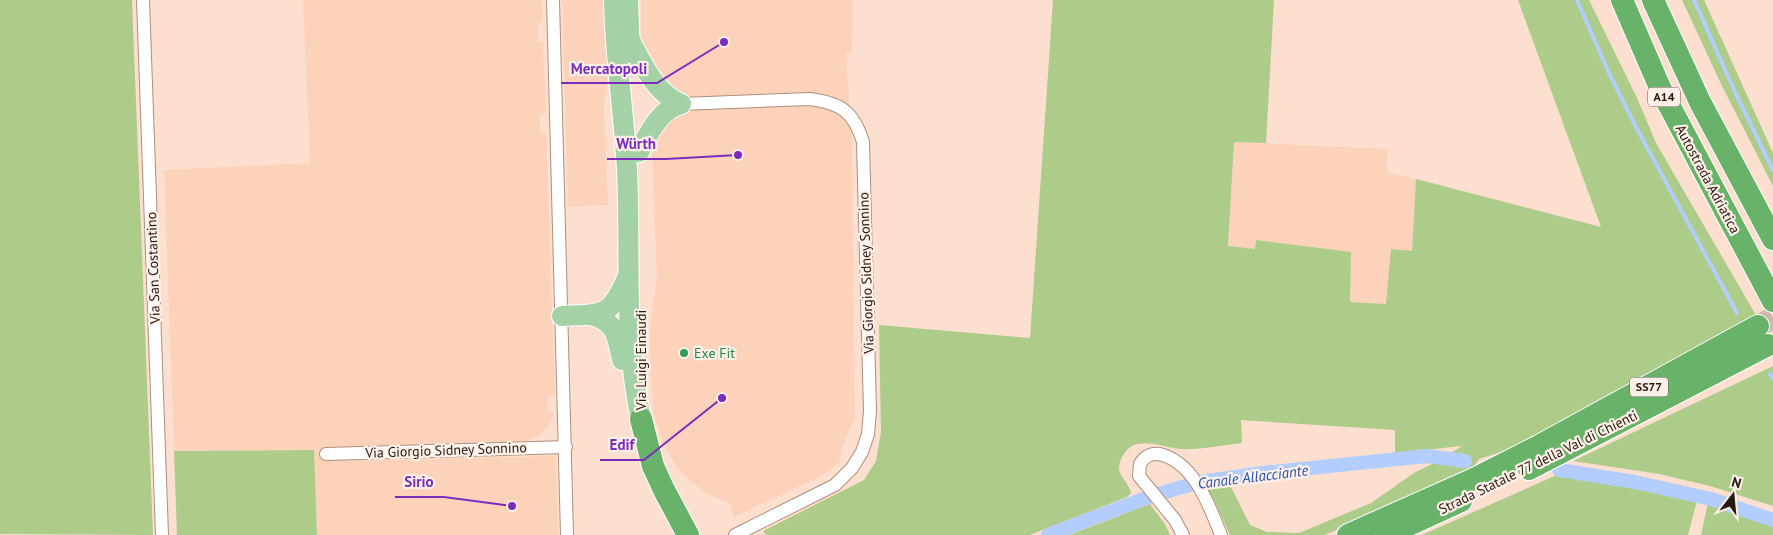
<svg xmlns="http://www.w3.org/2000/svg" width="1773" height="535" font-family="'PT Sans',sans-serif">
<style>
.built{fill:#fdd2ba}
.green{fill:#adcb89}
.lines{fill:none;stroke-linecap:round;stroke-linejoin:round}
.stream{stroke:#b3cdfe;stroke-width:4}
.canal{stroke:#b3cdfe;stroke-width:14}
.highway-tunnel{stroke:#d1b7a9;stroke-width:22;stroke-dasharray:22 11;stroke-linecap:butt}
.street-casing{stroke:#b08e7c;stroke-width:14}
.primary-casing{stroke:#fff;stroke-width:22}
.highway-casing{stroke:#fff;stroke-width:24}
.street{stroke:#fff;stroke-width:12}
.primary{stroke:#a4d1a5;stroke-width:20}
.highway{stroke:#68b369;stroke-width:22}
.leisure-dot{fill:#2e9e5b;stroke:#fff0e8;stroke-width:2}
.labels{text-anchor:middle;stroke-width:4.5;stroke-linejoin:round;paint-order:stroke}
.shield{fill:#fff0e8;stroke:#665952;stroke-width:1}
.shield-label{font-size:12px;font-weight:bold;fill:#251811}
.street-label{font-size:14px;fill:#251811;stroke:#fff0e8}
.leisure-label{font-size:14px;fill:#27864d;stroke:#fff0e8;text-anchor:start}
.water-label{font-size:15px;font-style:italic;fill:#2750ac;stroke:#fff0e8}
.leader{fill:none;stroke:#7b2cbf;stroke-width:2}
.callout-dot{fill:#7b2cbf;stroke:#fff0e8;stroke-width:2}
.callout-label{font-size:15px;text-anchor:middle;font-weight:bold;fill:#7b2cbf;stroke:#fff0e8;stroke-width:4.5;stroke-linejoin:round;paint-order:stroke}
</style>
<rect width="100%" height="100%" fill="#fcdfcf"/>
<!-- built -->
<g class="built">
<path d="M303,0H542L543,21L538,24V41L543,43L546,111L540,115V133H546L555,395L547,396V409L554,413L549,425L538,436L522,443L347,449V461L556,456L558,535H317L314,450L174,451L164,170L310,163Z"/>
<path d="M562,0H608L610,40L604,110L608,205L568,207Z"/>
<path d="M641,0H853L852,53H846L852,144L855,417L843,445L839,463L823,475L734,517L730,504L704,492L690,480L676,466L663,443L654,415L650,371V325L657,276L652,156L654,136L668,119L641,47Z"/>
<path d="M1234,142L1388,149L1387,172L1416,179L1412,252L1391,249L1386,304L1350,302L1351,252L1256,240L1255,249L1228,247Z"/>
</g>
<!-- green -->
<g class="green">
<path d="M0,0H132L153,535L0,534Z"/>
<path d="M1053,0H1274L1266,143L1234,142L1228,246L1255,249L1256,240L1351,252L1350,302L1386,304L1391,249L1412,251L1416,179L1601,227L1518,0H1589L1637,98L1656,143L1757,317L1520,446L1479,459L1472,470L1325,535H1230L1214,500L1207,488L1230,485L1250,525L1267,532L1299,533L1371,503L1414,473L1438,461L1462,446L1395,453V430L1241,420L1242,443C1222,445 1200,450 1180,449C1167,448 1152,441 1138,444C1128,445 1121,456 1119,466C1118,476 1129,483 1131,493L1127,497L1030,535H766L763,531L864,480L876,461L881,432L879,325L1030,338Z"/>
<path d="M1682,0H1704L1773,153V186L1722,86Z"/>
<path d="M1773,366V506L1710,486L1659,474L1573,461Z"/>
<path d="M314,450L317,535H177L174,451Z"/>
<path d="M1559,474L1697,501L1688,535H1422Z"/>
<path d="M1708,503L1773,525V535H1701Z"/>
<path d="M1150,504L1165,524L1170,535H1069Z"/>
</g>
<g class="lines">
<!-- stream -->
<g class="stream">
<path d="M1577,0L1609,73L1637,129L1737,313"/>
<path d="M1694,0L1735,92L1773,170"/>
<path d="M1770,374L1773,379"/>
</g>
<!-- canal -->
<g class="canal">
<path d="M1559,470L1635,482L1711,499L1773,520"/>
<path d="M1048,535L1154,495L1200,482L1262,473L1427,456L1465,461"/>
</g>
<!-- highway-tunnel -->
<path class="highway-tunnel" d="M1758,326L1773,318"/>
<!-- street casing -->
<g class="street-casing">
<g id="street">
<path d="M143,0L162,535"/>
<path d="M553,0L567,535"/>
<path d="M681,104L810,99C841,103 854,112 863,142L870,411L868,434L862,452L852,468L835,485L735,535"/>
<path d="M326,454L566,447"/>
<path d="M1183,535L1175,520L1139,476L1140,464C1145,455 1153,452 1163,455C1195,465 1210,507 1221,535"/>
</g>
</g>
<!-- primary casing -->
<g class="primary-casing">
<g id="primary">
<path d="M614,0C615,57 624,113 627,170C631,253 623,338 641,419"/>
<path d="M628,0L630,53"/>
<path d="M629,39C643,64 654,92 681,104"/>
<path d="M639,152C649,133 659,110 681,104"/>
<path d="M590,315C617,321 617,337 622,360"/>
<path d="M562,316C602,314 610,318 627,278"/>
</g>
</g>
<!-- highway casing -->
<g class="highway-casing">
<g id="highway">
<path d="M1622,0L1661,90L1773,301"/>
<path d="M1653,0L1700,102L1773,239"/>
<path d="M641,419L653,466L664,490L688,535"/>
<path d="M1529,469L1768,345"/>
<path d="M1348,535L1474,479L1539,446L1758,326"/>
<path d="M1387,535L1461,501"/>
</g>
</g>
<!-- street -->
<use href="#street" class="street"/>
<!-- primary -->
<use href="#primary" class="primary"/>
<!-- highway -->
<use href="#highway" class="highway"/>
</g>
<!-- markers -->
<circle class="leisure-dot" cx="684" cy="353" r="5"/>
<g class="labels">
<!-- shield labels -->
<g class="shield">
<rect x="1648" y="87.5" width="32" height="19" rx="4"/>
<rect x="1630" y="377.5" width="38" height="19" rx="4"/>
</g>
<g class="shield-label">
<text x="1664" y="101">A14</text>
<text x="1649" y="391">SS77</text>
</g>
<!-- street labels -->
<g class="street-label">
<text transform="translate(1708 179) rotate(62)" y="5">Autostrada Adriatica</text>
<text transform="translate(153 268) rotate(-92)" y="5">Via San Costantino</text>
<text transform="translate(866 273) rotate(-92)" y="5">Via Giorgio Sidney Sonnino</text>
<text transform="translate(641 360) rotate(-90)" y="5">Via Luigi Einaudi</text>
<text transform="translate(446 450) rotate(-2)" y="5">Via Giorgio Sidney Sonnino</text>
<text transform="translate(1538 462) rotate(-26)" y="5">Strada Statale 77 della Val di Chienti</text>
</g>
<!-- leisure labels -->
<g class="leisure-label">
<text x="694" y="358">Exe Fit</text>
</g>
<!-- water labels -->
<g class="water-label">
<text transform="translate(1253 477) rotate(-7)" y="5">Canale Allacciante</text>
</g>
</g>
<!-- callouts -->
<path class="leader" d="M724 42L657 83H561M738 155L666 159H607M722 398L644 460H600M512 506L444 497H395"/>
<g class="callout-dot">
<circle cx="724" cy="42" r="5"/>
<circle cx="738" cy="155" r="5"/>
<circle cx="722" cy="398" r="5"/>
<circle cx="512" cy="506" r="5"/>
</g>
<g class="callout-label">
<text x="609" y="74">Mercatopoli</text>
<text x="636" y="149">Würth</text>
<text x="622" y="450">Edif</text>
<text x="419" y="487">Sirio</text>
</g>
<!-- north arrow -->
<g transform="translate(1733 495) rotate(16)" stroke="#fff0e8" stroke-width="4" paint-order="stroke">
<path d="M0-4L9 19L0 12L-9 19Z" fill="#251811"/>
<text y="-8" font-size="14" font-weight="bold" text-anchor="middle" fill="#251811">N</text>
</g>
</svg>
